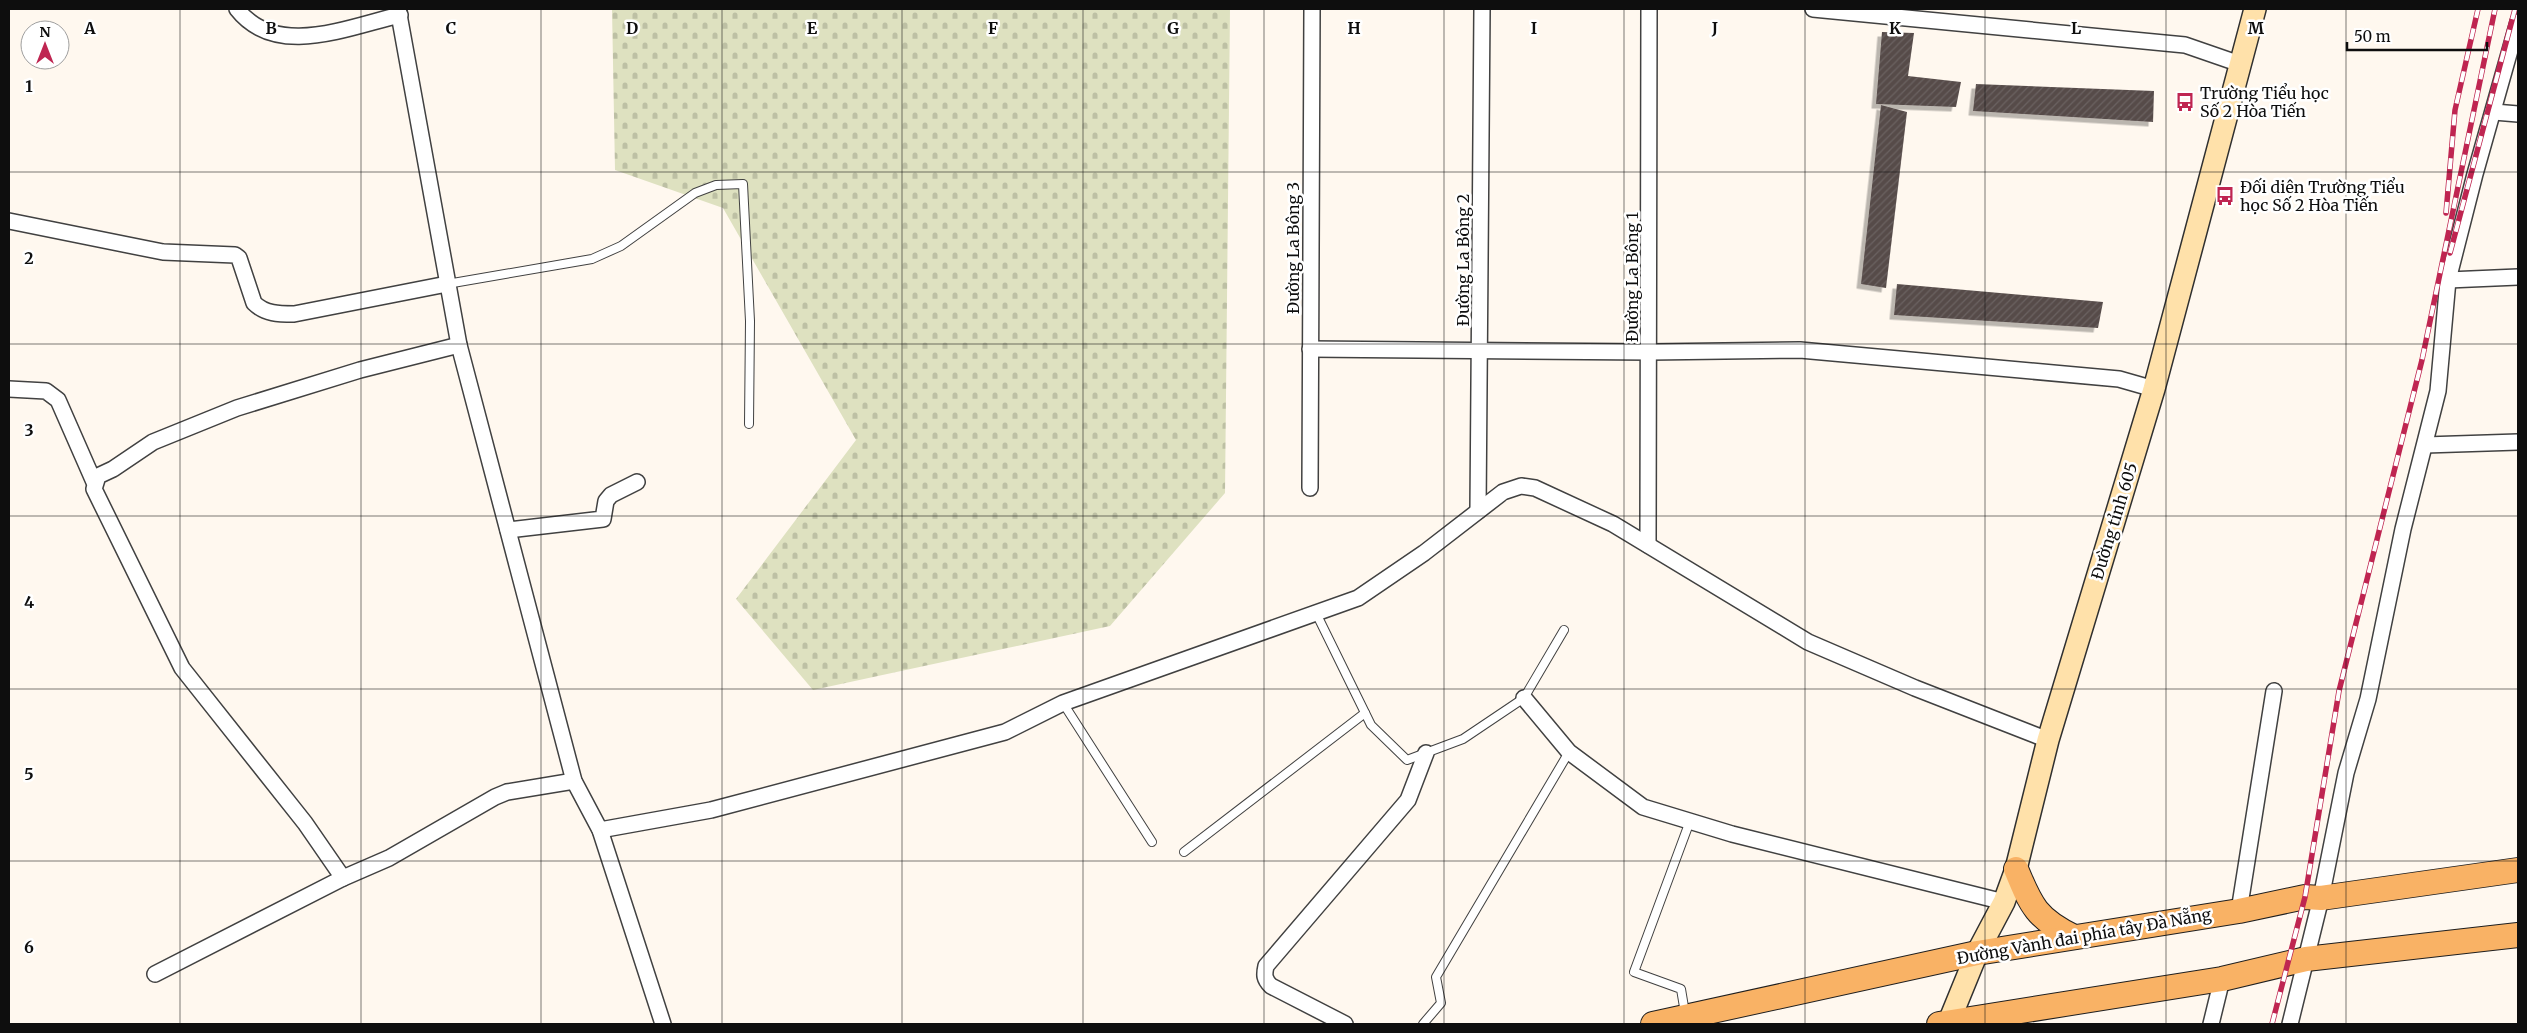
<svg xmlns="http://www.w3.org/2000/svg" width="2527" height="1033" font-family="Merriweather,serif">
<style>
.cemetery{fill:url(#cemetery-stones)}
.building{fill:url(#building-hatch);filter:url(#shadow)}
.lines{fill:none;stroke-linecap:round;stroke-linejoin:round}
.lane-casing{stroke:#414141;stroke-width:10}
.street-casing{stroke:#414141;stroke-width:18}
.secondary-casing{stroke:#303030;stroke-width:24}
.primary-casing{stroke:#1f1f1f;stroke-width:26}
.lane{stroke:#fff;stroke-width:8}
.street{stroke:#fff;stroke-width:15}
.secondary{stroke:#ffe1aa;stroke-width:21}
.primary{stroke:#f9b265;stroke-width:24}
.rail-casing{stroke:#bf2551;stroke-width:5.5}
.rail{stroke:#fff;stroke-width:4;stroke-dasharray:11;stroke-linecap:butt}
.grid{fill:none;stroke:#0e0e0e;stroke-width:1;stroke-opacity:0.55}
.labels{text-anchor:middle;stroke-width:5;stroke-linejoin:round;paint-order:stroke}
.poi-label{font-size:16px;fill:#0e0e0e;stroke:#fff;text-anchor:start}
.street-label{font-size:16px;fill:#0e0e0e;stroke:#fff}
.grid-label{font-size:16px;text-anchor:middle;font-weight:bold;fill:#0e0e0e;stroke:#fff;stroke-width:5;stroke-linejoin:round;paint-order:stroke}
</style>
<defs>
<pattern id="cemetery-stones" width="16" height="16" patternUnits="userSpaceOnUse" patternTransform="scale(1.25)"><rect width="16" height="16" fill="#dee1c0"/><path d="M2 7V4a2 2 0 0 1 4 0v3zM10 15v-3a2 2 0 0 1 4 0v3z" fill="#bdc0a4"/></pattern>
<pattern id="building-hatch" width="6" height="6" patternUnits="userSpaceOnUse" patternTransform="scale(1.25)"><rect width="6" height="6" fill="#574c4a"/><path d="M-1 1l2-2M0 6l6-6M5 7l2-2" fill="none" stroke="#6a6160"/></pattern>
<filter id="shadow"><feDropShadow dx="-4.5" dy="4.5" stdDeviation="0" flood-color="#0004"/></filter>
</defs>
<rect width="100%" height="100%" fill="#fff8ef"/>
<!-- cemetery -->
<path class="cemetery" d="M612,9H1230L1225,493L1110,626L813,690L736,599L856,440L723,208L615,170Z"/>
<!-- building -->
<g class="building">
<path d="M1882,32L1914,33L1908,76L1961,82L1956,107L1876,104Z"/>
<path d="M1976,84L2154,91L2153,122L1973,111Z"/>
<path d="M1881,105L1907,112L1886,288L1861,284Z"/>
<path d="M1897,284L2103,302L2098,328L1894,315Z"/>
</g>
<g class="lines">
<!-- lane casing -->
<g class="lane-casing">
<g id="lane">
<path d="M447,284L592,259L621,246L695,193L716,185L743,184L750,321L749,424"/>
<path d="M1316,613L1371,725L1407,760L1463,739L1524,698L1564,630"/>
<path d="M1063,703L1152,842"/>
<path d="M1184,852L1365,713"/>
<path d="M1685,1013L1681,989L1634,972L1690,821"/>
<path d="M1423,1024L1441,1003L1436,977L1569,752"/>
</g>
</g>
<!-- street casing -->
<g class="street-casing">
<g id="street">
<path d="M237,9C276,59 348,27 400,15"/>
<path d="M398,9L459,345L574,781L600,830L663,1024"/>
<path d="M1813,9L2185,45L2240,64"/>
<path d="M2494,112L2518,114"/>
<path d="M9,221L163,252L235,255L239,258L254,303C265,314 279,314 294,314L447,284"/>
<path d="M2448,280L2518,277"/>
<path d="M459,345L360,370L237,408L153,442L113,469L98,476L94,489L182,668L305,823L343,878L389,858L495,797L507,792L574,781"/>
<path d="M1310,349L1650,352L1800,350L2119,379L2154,389"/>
<path d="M9,389L46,391L58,400L94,482"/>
<path d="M2425,445L2518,442"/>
<path d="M1310,488L1312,9"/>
<path d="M1478,511L1482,9"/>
<path d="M508,530L603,519L606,501L611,495L637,482"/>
<path d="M1648,545L1649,9"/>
<path d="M1524,698L1569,752L1643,807L1732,834L2004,902"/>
<path d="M600,830L711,810L1005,732L1063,703L1358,598L1424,553L1503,492L1521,486L1535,488L1613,524L1808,642L1915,688L2048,740"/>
<path d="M2239,911L2274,691"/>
<path d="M155,974L343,878"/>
<path d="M1345,1024L1271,986C1264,979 1264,975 1266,966L1408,800L1426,753"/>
<path d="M2211,1024L2222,979"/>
<path d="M2290,1024L2321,898L2346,773L2368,699L2403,529L2438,391L2448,280L2475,174L2518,22"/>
</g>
</g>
<!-- secondary casing -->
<g class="secondary-casing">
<path id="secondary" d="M1948,1024L1977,953L2004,902L2016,869L2048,740L2154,389L2255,9"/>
</g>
<!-- primary casing -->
<g class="primary-casing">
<g id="primary">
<path d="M2016,869C2031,906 2037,919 2074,937"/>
<path d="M1653,1024L1977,953L2239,911L2305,897L2321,898L2518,870"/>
<path d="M1939,1024L2222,979L2306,959L2518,935"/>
</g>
</g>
<!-- lane -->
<use href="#lane" class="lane"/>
<!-- street -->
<use href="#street" class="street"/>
<!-- secondary -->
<use href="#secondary" class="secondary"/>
<!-- primary -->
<use href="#primary" class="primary"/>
<!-- rail casing -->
<g class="rail-casing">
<g id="rail">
<path d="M2446,213L2455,110L2478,9"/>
<path d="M2450,253L2515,9"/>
<path d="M2272,1024L2305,897L2339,691L2422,360L2495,9"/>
</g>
</g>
<!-- rail -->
<use href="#rail" class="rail"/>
</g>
<!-- grid -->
<path class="grid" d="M180,9V1024M361,9V1024M541,9V1024M722,9V1024M902,9V1024M1083,9V1024M1264,9V1024M1444,9V1024M1624,9V1024M1805,9V1024M1985,9V1024M2166,9V1024M2346,9V1024M9,172H2518M9,344H2518M9,516H2518M9,689H2518M9,861H2518"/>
<!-- icons -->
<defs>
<g id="bus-bare" transform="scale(1.5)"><path d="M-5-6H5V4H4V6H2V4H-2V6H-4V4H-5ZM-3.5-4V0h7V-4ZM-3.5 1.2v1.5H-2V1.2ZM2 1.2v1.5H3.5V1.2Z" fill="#bf2551" stroke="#fff" stroke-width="2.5" paint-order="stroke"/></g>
</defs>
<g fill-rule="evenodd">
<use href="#bus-bare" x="2185" y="102"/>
<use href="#bus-bare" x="2225" y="196"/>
</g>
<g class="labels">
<!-- poi labels -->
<g class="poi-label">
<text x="2200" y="99">Trường Tiểu học<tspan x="2200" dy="18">Số 2 Hòa Tiến</tspan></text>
<text x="2240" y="193">Đối diện Trường Tiểu<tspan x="2240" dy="18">học Số 2 Hòa Tiến</tspan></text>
</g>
<!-- street labels -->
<g class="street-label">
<text transform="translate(1293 248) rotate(-90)" y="6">Đường La Bông 3</text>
<text transform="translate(1463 260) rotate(-90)" y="6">Đường La Bông 2</text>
<text transform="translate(1632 277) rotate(-90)" y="6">Đường La Bông 1</text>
<text transform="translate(2114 521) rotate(-73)" y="6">Đường tỉnh 605</text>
<text transform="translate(2084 936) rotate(-10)" y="6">Đường Vành đai phía tây Đà Nẵng</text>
</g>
</g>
<g class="grid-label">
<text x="90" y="34">A</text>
<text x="271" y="34">B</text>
<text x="451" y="34">C</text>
<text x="632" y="34">D</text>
<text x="812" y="34">E</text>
<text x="993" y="34">F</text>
<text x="1173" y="34">G</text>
<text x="1354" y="34">H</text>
<text x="1534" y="34">I</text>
<text x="1715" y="34">J</text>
<text x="1895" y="34">K</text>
<text x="2076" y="34">L</text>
<text x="2256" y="34">M</text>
<text x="29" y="92">1</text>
<text x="29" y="264">2</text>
<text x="29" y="436">3</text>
<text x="29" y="608">4</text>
<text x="29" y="780">5</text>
<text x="29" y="953">6</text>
</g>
<!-- border -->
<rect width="2527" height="1033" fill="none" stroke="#0e0e0e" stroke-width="20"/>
<!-- north arrow -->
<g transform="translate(45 45)"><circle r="24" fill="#ffffff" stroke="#9f9f9f"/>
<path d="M0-4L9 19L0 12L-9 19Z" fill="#bf2551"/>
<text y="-8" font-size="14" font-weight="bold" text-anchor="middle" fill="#0e0e0e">N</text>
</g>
<!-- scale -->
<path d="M2347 42v8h140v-8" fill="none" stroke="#0e0e0e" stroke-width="2.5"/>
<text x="2354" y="42" font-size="15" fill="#0e0e0e" stroke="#ffffff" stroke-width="4" paint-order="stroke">50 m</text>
</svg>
